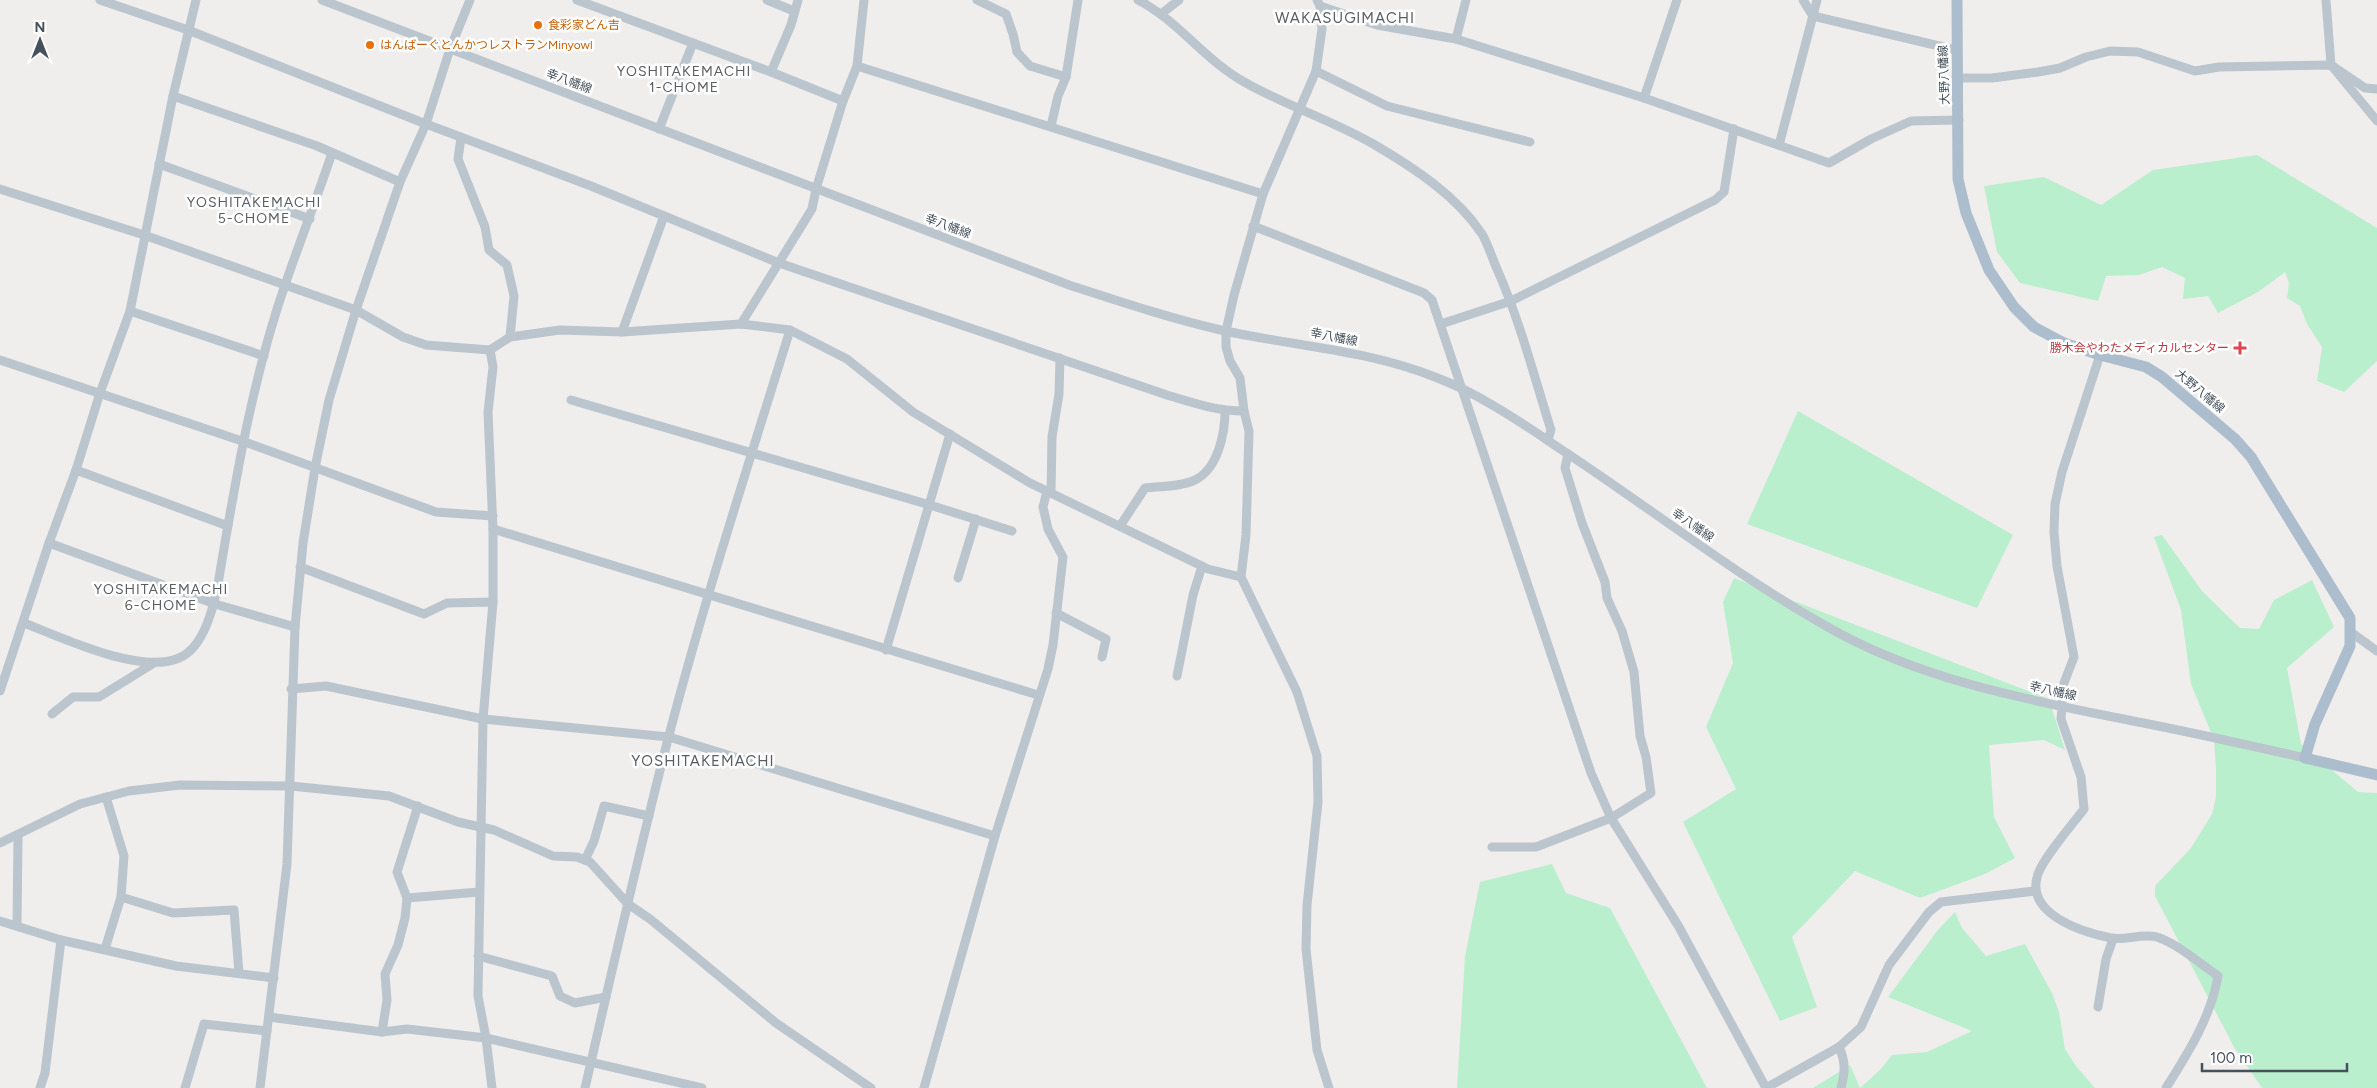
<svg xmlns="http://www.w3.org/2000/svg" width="2377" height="1088" font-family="Figtree,'Noto Sans JP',sans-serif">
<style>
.green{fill:#baefce}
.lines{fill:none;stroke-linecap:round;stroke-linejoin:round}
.minor{stroke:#bbc5cd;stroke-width:9}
.major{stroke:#acbdcd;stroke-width:11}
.food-dot{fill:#e8710a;stroke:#fff;stroke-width:2}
.health-dot{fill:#e0444e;stroke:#fff;stroke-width:2}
.labels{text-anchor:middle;stroke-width:5;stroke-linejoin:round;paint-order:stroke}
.food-label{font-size:12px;fill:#c56008;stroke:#fff;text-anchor:start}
.street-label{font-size:12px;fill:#45515b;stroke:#fff}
.health-label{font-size:12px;fill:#be3a42;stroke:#fff;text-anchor:end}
.neighbourhood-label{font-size:14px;letter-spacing:1px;fill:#5a5e62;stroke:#fff}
.quarter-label{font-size:15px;letter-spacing:1px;fill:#5a5e62;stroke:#fff}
</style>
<rect width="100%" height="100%" fill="#f0eded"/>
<!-- green -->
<g class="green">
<path d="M2257,155L2377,228V361L2344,392L2317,381L2322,347L2307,324L2300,306L2287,298L2289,283L2285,272L2258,292L2218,313L2208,296L2183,299L2185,278L2162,267L2139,275L2106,276L2098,301L2020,283L1997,252L1984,186L2044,177L2101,205L2153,170Z"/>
<path d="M1798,411L2013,535L1977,608L1747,524Z"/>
<path d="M2162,535L2202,591L2240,628L2259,629L2274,600L2312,580L2334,627L2287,668L2301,744L2358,792L2377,793V1088H2262L2234,1047L2155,896V886L2191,848L2212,814L2216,797V769L2214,740L2191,684L2181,610L2154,537Z"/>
<path d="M1734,578L2049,699L2065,750L2044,740L1989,745L1994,817L2015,858L1985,874L1920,898L1855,871L1792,937L1817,1007L1780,1021L1683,822L1736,789L1706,727L1733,663L1723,602Z"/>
<path d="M1552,864L1566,893L1610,908L1707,1088H1457L1465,956L1480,882Z"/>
<path d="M1955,912L1962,928L1986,956L2025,944L2052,993L2059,1012L2065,1049L2076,1066L2095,1088H1813L1850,1065L1860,1088L1880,1070L1892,1055L1927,1052L1972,1031L1888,997L1937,931Z"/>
</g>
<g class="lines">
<!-- minor -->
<g class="minor">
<path d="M100,0L188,30L426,124L591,186L779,263L1167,395C1193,403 1217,411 1244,411"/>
<path d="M322,0L1069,285C1121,302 1172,319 1225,331C1295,346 1367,350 1435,377C1483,395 1526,426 1568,454C1654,511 1736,575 1826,626C1919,680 2029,700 2133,721C2191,732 2248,745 2305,758"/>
<path d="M577,0L771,72"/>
<path d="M767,0L794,11"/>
<path d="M798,0L791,25L771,72L843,101"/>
<path d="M977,0L1006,14L1013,34L1017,52L1030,66L1066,77"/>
<path d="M1138,0C1179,21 1205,61 1246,83C1287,106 1334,121 1375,145C1414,168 1457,196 1482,234C1488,244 1492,258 1497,269C1520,321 1534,376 1551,430L1548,440"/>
<path d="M1317,0L1320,6L1322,29L1316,71L1263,194L1234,295L1226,331V347L1230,361L1240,378L1244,411L1249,431L1246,535L1241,577L1297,692L1317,756L1318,802L1307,905L1306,949L1317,1050L1329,1088"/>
<path d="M1803,0L1813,16L1956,50"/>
<path d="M2326,0L2331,65L2377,121"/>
<path d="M1320,6L1377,25L1456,39L1644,98L1829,163L1871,139L1911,121L1959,120"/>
<path d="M1161,14L1179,0"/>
<path d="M1456,39L1466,0"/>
<path d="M857,66L1263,194"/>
<path d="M1316,71L1387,106L1530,142"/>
<path d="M1956,78H1992L2038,72L2060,68L2086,57L2110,51L2138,52L2195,71L2219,67L2331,65L2365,88L2377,89"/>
<path d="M173,96L317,146L400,182"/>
<path d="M1644,98L1677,0"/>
<path d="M1051,126L1058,96L1066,77L1078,0"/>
<path d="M659,129L693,43"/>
<path d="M461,138L458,159L485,227L489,250L507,265L514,296L510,337"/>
<path d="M1779,145L1817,0"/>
<path d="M159,164L310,219"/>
<path d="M0,189L144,235L356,310L403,337L426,345L490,350L510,337L560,330L622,332L741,324L790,330L847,359L913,412L1030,483L1208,569L1241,577"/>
<path d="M1253,226L1424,293L1432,300L1591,773L1611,818L1679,927L1766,1088L1839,1047L1861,1027L1889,965L1929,912L1941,902L2035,891"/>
<path d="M130,311L264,356"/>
<path d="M741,324L812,209L816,189L843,101L857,66L864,0"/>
<path d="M1441,324L1511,301L1715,200L1724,192L1734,129"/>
<path d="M622,332L664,216"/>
<path d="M490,350L493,367L488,412L493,529V602L483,719L478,996L486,1038L492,1088"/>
<path d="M2100,355L2062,472L2055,504L2054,532L2057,566L2074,657L2064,683L2061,719L2081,777L2084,809C2072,825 2044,857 2038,874C2024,914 2082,932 2111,938C2125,941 2142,933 2157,937C2178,944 2199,963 2218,976C2211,1017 2188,1053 2166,1088"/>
<path d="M0,360L245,442L436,512L493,516"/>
<path d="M571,400L930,505L1012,531"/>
<path d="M76,470L228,526"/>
<path d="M1051,493L1052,437L1059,394L1060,358"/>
<path d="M1120,526L1145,488C1160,486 1181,487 1195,480C1218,469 1225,433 1225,411"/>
<path d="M493,529L1038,695"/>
<path d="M49,543L215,604L295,627"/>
<path d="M300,567L424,614L447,603L493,602"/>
<path d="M958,578L976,519"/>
<path d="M1056,613L1106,639L1102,657"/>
<path d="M24,623C63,638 140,675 179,658C206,647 216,598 220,572C236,477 253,377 285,285C300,241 317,198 332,153"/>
<path d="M2352,633L2377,651"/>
<path d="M886,650L950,434"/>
<path d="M1177,676L1193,595L1202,566"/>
<path d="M291,689L326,686L483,719L669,737L995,836"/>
<path d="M0,691L49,543L76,470L100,393L130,311L173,96L196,0"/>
<path d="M52,714L73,697H99L154,663"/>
<path d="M0,843L80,804L129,791L180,785L291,786L389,796L458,822L494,830L553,856L577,857L590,862L628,904L650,919L776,1023L871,1088"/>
<path d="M1492,847H1536L1611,818L1651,793L1646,757L1640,736L1634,672L1622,631L1607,598L1605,582L1582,523L1565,468L1568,454"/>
<path d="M585,860L594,841L604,806L649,816"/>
<path d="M121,897L173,913L234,910L239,973"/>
<path d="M407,898L479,892"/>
<path d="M0,921L61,940L176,966L274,978"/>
<path d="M17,925L18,835"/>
<path d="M105,949L121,897L124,856L106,797"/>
<path d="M478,956L552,976L560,996L575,1003L606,997"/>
<path d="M2098,1007L2106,959L2113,939"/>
<path d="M269,1017L382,1032L407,1029L486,1038L702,1088"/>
<path d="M382,1032L387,1000L385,974L398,945L405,918L407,898L397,872L418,806"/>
<path d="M1839,1047C1846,1062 1845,1073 1841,1088"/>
<path d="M40,1088L45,1073L61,940"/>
<path d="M185,1088L204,1024L267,1031"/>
<path d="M260,1088L287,864L295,627L303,543L315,468L329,400L356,310L400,182L426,124L450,49L470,0"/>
<path d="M585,1088C612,971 638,855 668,739C704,601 748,466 790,330"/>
<path d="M924,1088L995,836L1048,669L1053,645L1063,557L1048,529L1043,507L1047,491"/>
</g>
<!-- major -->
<path class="major" d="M1957,0L1958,179L1966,213L1989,270L2014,307L2034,327L2064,343L2100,355L2146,367L2162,377L2235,439L2251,457L2350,618V646L2315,724L2305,758L2377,775"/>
</g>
<!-- markers -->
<g class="food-dot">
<circle cx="538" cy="25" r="5"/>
<circle cx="370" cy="45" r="5"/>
</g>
<path class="health-dot" d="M2237.5 340.5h5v5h5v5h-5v5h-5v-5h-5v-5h5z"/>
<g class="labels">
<!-- food labels -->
<g class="food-label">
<text x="548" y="29">食彩家どん吉</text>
<text x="380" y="49">はんばーぐとんかつレストランMinyowl</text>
</g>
<!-- street labels -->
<g class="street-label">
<text transform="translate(1944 75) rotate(-92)" y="4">大野八幡線</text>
<text transform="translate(569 81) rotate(21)" y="4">幸八幡線</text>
<text transform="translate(948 226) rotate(21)" y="4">幸八幡線</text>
<text transform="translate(1334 337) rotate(11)" y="4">幸八幡線</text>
<text transform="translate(2200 391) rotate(40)" y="4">大野八幡線</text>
<text transform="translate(1693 525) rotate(35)" y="4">幸八幡線</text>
<text transform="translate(2053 691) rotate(13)" y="4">幸八幡線</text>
</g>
<!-- health labels -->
<g class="health-label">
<text x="2229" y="352">勝木会やわたメディカルセンター</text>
</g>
<!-- neighbourhood labels -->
<g class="neighbourhood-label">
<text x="684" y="76">YOSHITAKEMACHI<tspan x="684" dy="16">1-CHOME</tspan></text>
<text x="254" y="207">YOSHITAKEMACHI<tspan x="254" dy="16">5-CHOME</tspan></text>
<text x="161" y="594">YOSHITAKEMACHI<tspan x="161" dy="16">6-CHOME</tspan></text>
</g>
<!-- quarter labels -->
<g class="quarter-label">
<text x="1345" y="23">WAKASUGIMACHI</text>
<text x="703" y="766">YOSHITAKEMACHI</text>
</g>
</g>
<!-- north arrow -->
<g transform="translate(40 40)" stroke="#ffffff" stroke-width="4" paint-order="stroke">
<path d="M0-4L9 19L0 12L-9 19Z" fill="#45515b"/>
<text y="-8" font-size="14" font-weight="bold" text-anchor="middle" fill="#45515b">N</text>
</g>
<!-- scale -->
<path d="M2202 1063v8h145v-8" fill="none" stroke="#45515b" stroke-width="2.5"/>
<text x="2210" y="1063" font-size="15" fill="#45515b" stroke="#ffffff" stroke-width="4" paint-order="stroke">100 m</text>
</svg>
